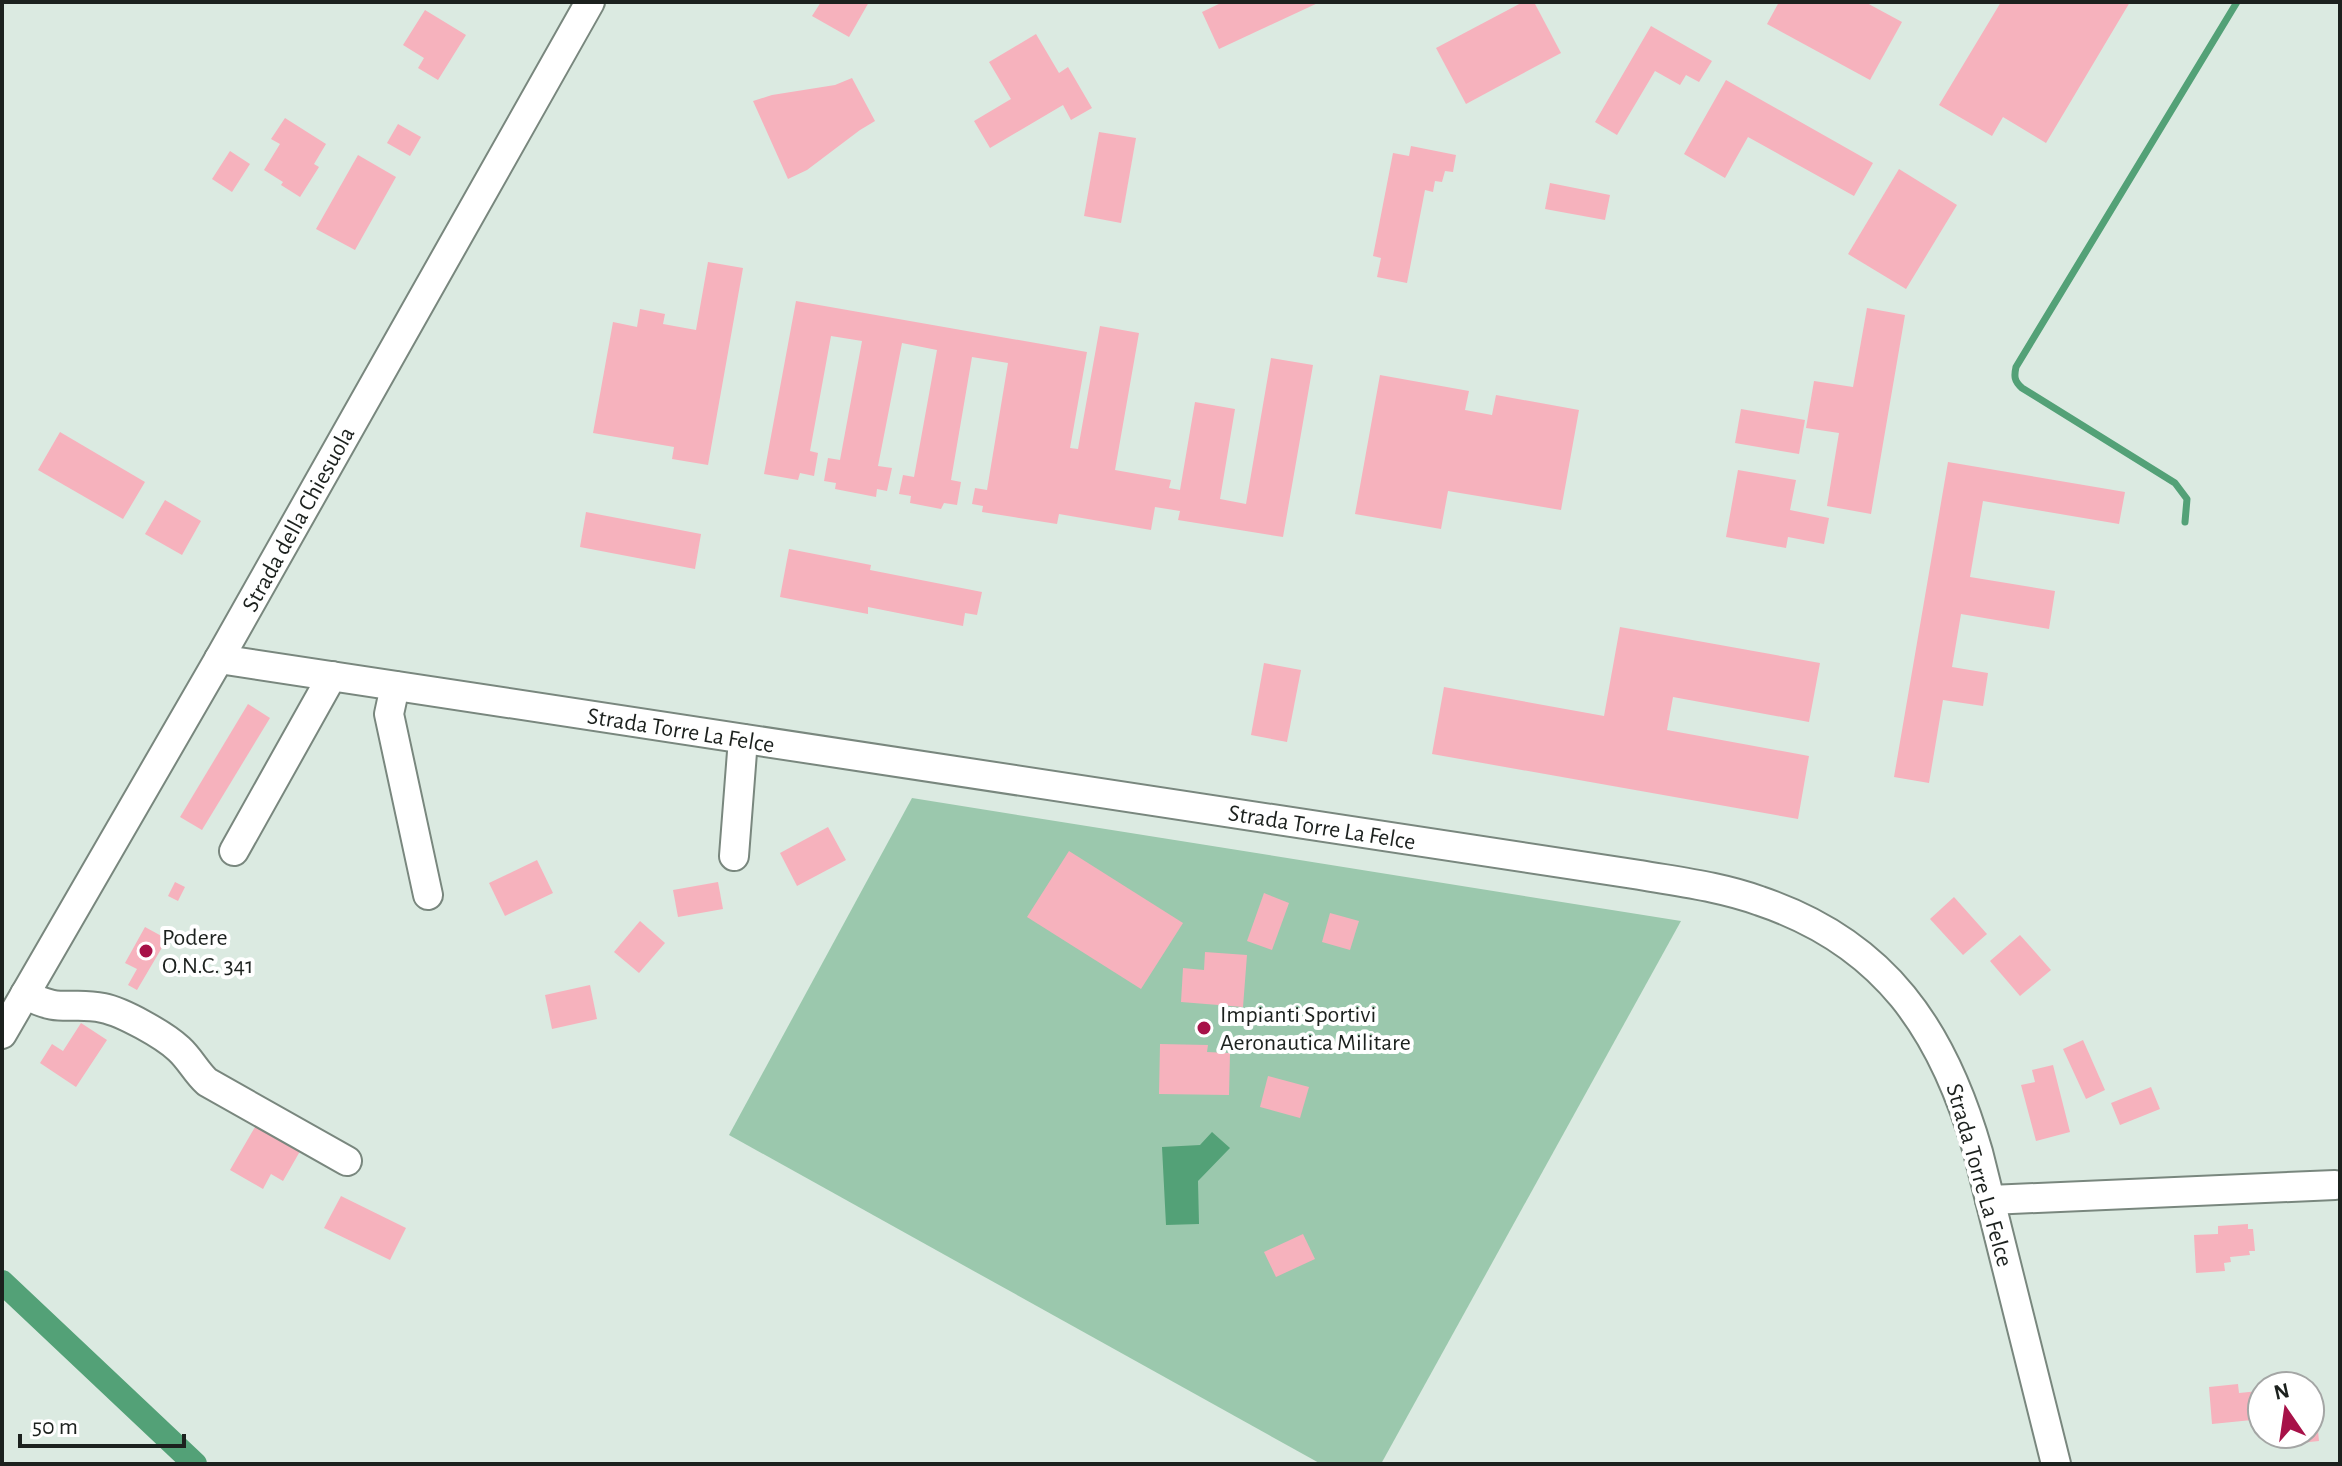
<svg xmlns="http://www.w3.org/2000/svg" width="2342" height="1466" font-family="'Alegreya Sans',sans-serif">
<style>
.green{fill:#9bc8ad}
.water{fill:#53a177}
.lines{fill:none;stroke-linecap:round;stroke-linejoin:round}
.stream{stroke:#53a177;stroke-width:7}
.canal{stroke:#53a177;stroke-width:24}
.building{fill:#f6b2bd}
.minor-casing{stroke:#79877e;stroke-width:32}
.minor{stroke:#fff;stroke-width:28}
.poi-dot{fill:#a71148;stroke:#fff;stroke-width:3}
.labels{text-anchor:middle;stroke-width:8;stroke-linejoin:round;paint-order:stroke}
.street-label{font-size:24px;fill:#1c211e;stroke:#fff}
.poi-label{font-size:24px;fill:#1c211e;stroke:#fff;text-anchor:start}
</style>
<rect width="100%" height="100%" fill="#dbeae1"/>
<!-- green -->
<path class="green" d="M912,798L1681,921L1381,1464H1321L729,1135Z"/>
<!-- water -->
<path class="water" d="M1212,1132L1230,1148L1198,1181L1199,1224L1166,1225L1162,1147L1200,1145Z"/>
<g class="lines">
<!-- stream -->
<path class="stream" d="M2185,522L2187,499L2175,483L2022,388C2014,381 2014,376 2016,367L2237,2"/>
<!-- canal -->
<path class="canal" d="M2,1282L195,1464"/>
</g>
<!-- building -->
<g class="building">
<path d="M821,2H869L849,37L812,16Z"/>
<path d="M1223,2H1320L1219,49L1202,12Z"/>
<path d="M1523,2H1534L1561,53L1466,104L1436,48Z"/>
<path d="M1779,2H1865L1902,22L1870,80L1767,24Z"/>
<path d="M2001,2H2130L2046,143L2003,117L1992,136L1939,105Z"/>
<path d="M425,10L466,35L438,80L418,68L424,58L403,45Z"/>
<path d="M1651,26L1712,61L1699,82L1686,75L1680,85L1655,71L1617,135L1595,122Z"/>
<path d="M1036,34L1059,73L1068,67L1092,108L1071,120L1063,105L990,148L974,121L1011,99L989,62Z"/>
<path d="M852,78L875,121L860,130L807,170L788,179L753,101L772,95L835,85Z"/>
<path d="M1726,80L1873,163L1854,196L1748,137L1725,178L1684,154Z"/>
<path d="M285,118L326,144L314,164L319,167L300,197L281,185L283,182L264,170L280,144L271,139Z"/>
<path d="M398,124L421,137L410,156L387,143Z"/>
<path d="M1099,132L1136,138L1121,223L1084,216Z"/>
<path d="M1411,146L1456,155L1453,172L1445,171L1442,182L1435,181L1433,192L1425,190L1407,283L1377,277L1381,258L1373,256L1393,153L1409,156Z"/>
<path d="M230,151L250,164L232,192L212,179Z"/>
<path d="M358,155L396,177L355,250L316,229Z"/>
<path d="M1899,169L1957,205L1906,289L1848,254Z"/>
<path d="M1550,183L1610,195L1605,220L1545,209Z"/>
<path d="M708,262L743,268L708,465L672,459L674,447L593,433L613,322L637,327L640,309L665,314L663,324L696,330Z"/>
<path d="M796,301L1087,352L1070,448L1078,449L1100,326L1139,333L1115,470L1171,480L1169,488L1180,490L1195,402L1235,409L1220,499L1246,504L1271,358L1313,365L1283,537L1178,520L1180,511L1155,507L1151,530L1059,514L1057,524L982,512L983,506L972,504L975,488L987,490L1008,363L972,357L951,480L961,482L957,505L944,503L941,509L910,503L911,496L899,494L903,475L914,477L937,350L902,343L878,466L892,468L887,491L877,489L876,497L835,489L836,483L824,481L828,458L840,460L862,341L831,336L810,451L818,453L814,476L800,473L798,480L764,474Z"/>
<path d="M1867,308L1905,315L1871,514L1827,506L1839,433L1806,428L1814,381L1853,387Z"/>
<path d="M1380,375L1469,391L1465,410L1492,415L1496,395L1579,410L1561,510L1448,491L1441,529L1355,514Z"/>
<path d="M1741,409L1805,420L1799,454L1735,443Z"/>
<path d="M60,432L145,482L123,519L38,470Z"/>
<path d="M1948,462L2125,492L2119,524L1983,501L1970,577L2055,591L2049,629L1961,614L1952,667L1988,673L1983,706L1943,700L1929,783L1894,777Z"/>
<path d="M1738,470L1796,480L1790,510L1829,518L1824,544L1788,537L1786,548L1726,537Z"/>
<path d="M165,500L201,521L182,555L145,534Z"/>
<path d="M586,512L701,534L695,569L580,547Z"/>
<path d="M789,549L871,565L870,570L982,592L977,615L965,613L963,626L868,607V614L780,597Z"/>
<path d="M1620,627L1820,663L1809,722L1673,697L1667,730L1809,756L1798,819L1432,754L1444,687L1604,716Z"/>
<path d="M1264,663L1301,670L1287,742L1251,735Z"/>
<path d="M248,704L270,718L202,830L180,817Z"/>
<path d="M828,827L846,860L797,886L780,853Z"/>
<path d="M1069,851L1183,923L1141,989L1027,917Z"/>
<path d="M537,860L553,893L505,916L489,883Z"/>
<path d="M175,882L185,887L178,901L168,896Z"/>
<path d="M718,882L723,909L678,917L673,890Z"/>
<path d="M1264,893L1289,903L1272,950L1247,941Z"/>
<path d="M1954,897L1987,934L1963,955L1930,919Z"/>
<path d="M1330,913L1359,921L1350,950L1322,942Z"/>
<path d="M640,921L665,943L639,973L614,952Z"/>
<path d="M145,927L167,939L137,990L128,985L137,969L125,963Z"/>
<path d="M2020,935L2051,970L2020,996L1990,961Z"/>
<path d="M1205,952L1247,955L1243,1007L1181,1002L1183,968L1204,970Z"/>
<path d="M590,985L597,1019L552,1029L545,995Z"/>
<path d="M81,1023L107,1040L76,1087L40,1063L52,1044L63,1051Z"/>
<path d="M2083,1040L2105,1090L2086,1099L2063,1049Z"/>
<path d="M1160,1044L1208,1045L1207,1052L1230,1053L1229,1095L1159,1094Z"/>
<path d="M2053,1065L2070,1132L2036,1141L2021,1085L2035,1082L2032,1070Z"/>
<path d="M1268,1076L1309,1087L1300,1118L1260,1107Z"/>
<path d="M2151,1087L2160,1109L2120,1125L2111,1103Z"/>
<path d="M259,1120L303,1146L283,1181L271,1174L263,1189L230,1170Z"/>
<path d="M341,1196L406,1228L390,1260L324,1228Z"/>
<path d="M2248,1224V1229H2253L2255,1251H2249L2250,1255L2230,1257L2231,1262L2224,1263L2225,1271L2196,1273L2194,1235L2218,1234V1226Z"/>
<path d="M1303,1234L1315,1259L1276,1277L1264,1252Z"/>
<path d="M2238,1384L2239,1393L2259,1391L2262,1419L2212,1424L2209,1387Z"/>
<path d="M2316,1410L2319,1441L2281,1445L2280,1434H2310V1411Z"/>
</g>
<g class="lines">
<!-- minor casing -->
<g class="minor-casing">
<g id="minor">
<path d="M219,659L1640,875C1680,882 1722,887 1760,901C1885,943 1943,1030 1978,1152L2056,1464"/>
<path d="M395,686L389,714L428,895"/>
<path d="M234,851L332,676"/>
<path d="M734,856L743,739"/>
<path d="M25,994C60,1014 71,1001 103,1008C123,1012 164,1035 179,1049C190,1059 196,1072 207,1082L347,1161"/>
<path d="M2,1034L219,659L590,2"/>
<path d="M1990,1200L2335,1185"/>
</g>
</g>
<!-- minor -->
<use href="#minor" class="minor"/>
</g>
<!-- markers -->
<g class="poi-dot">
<circle cx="146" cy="951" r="8"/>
<circle cx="1204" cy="1028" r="8"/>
</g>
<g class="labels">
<!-- street labels -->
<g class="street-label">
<text transform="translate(298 519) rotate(-61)" y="8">Strada della Chiesuola</text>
<text transform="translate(681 730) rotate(9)" y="8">Strada Torre La Felce</text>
<text transform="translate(1322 827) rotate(9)" y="8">Strada Torre La Felce</text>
<text transform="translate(1980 1175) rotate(74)" y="8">Strada Torre La Felce</text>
</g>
<!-- poi labels -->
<g class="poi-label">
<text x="162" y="945">Podere<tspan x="162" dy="28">O.N.C. 341</tspan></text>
<text x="1220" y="1022">Impianti Sportivi<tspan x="1220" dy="28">Aeronautica Militare</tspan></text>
</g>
</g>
<!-- border -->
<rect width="2342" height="1466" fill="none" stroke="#1c211e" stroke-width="8"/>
<!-- north arrow -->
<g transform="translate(2286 1410) rotate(347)"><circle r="38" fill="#ffffff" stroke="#a4a6a5" stroke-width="2"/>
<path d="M0-6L14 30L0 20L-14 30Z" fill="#a71148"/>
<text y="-12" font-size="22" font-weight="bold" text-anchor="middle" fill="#1c211e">N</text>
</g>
<!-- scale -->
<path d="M20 1434v12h164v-12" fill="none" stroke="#1c211e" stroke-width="4"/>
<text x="32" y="1434" font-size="24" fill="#1c211e" stroke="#ffffff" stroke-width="6" paint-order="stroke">50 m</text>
</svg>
